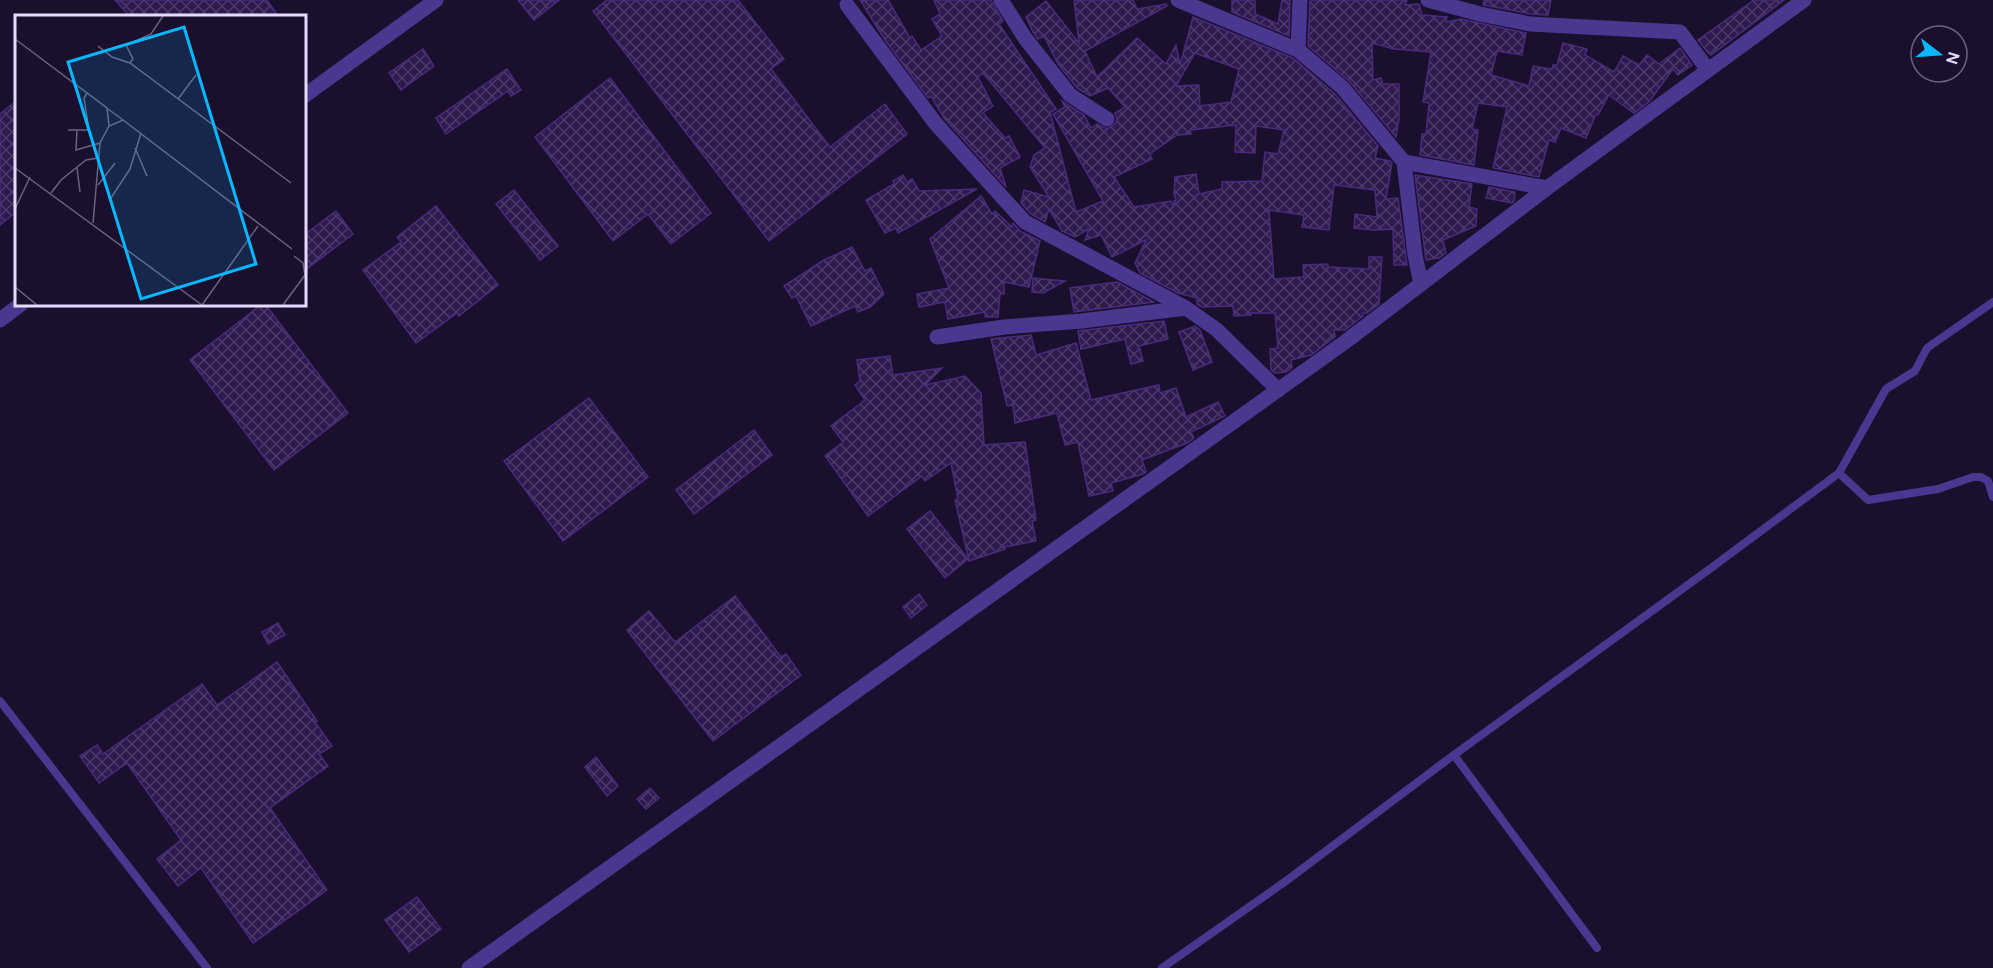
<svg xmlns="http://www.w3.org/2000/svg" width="1993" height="968" font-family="'DM Sans',sans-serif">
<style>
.building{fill:url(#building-cross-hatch);stroke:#4a2a7d;stroke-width:1.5;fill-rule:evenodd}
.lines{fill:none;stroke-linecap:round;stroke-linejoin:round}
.service{stroke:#4a378f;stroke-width:8}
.minor{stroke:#4a378f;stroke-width:15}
.inset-road{fill:none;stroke:#6c6181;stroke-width:1.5}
.view{fill:#07b8ff;fill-opacity:0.15;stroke:#07b8ff;stroke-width:3}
.inset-edge{fill:none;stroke:#e6dbff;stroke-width:3}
</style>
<defs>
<pattern id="building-cross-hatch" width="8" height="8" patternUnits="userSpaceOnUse" patternTransform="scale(1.5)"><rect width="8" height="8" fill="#2e1a4f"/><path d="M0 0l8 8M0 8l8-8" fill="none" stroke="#4c3b69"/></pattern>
</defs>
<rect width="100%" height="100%" fill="#1a0f2d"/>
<!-- building -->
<g class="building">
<path d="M115,0H267L278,16H129Z"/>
<path d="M518,0H559L534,20Z"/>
<path d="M607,0H738L784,59L771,69L830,147L885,104L907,134L769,241L593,11Z"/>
<path d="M860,0H888L910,38L912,36L921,50L942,36L932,19L940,14L934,0H991L1003,21L999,24L1056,109L1050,112L1076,212L1103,201L1053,114L1065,107L1062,101L1084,115L1091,128L1097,124L1107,129L1115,124L1117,119L1115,113L1125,107L1108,88L1090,96L1077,88L1058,64L1044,36L1038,39L1033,32L1026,17L1046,1L1079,43L1074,0H1133L1137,9L1166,4L1167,6L1085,51L1097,77L1137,38L1166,64L1176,45L1180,65L1193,17L1293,58L1335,94L1378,146L1375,158L1390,161L1392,163L1386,199L1398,198L1407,265H1394L1393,229L1374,230L1354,228L1355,214L1377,217L1375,190L1334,185L1329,230L1302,227L1304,215L1269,210L1274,279L1304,277L1303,265L1328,264V267L1369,269V257H1382L1379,304L1367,313H1363V316L1345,330H1334L1335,337L1311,355L1291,360L1292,368L1286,372L1275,373L1271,370L1270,349L1278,348L1275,313H1251V315L1234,316L1233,306L1202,307L1197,304V298L1178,293L1140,273L1135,263L1146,240L1112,257L1101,235L1085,240L1089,229L1075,237L1062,231L1049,209L1045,222L1031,214L1021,203L1024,190L1049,197L1030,167L1034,155L1045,148L983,73L978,77L993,106L983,113L1005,138L1009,136L1020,157L1000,168L1006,187L944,118L931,96L928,98L885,40ZM1195,53L1239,69L1231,102L1200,106L1199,85L1176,86ZM1236,125L1235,152L1255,153L1256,126L1284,130L1278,154L1265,152L1262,181L1222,182V189L1199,194L1196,174L1175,177L1174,194L1176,200L1174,201V207L1171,201L1134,207L1114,177L1152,159L1150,154L1177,135L1191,134L1190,130Z"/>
<path d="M1232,0H1255V14L1278,24L1282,0H1290L1289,36L1232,12Z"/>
<path d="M1310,0H1407L1405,5L1419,4L1422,15L1447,17L1446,22L1461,19L1526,33L1522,55L1497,51L1491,75L1529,86L1533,66L1552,69L1553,65H1557L1563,43L1587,49L1585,55L1614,72L1623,56L1639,65L1647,55L1659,64L1680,48L1692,65L1678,75L1673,69L1649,102L1634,113L1609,95L1598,115L1596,114L1586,138L1561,128L1555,142L1549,140L1539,177L1493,168L1507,107L1478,103L1472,129L1478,130L1474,165L1420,155L1422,134H1426L1429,103L1423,102L1431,52L1394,49L1372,43L1373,80L1381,78L1383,84H1399V119L1396,137L1349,81L1308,46Z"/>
<path d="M1484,0H1551L1548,15L1531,14L1483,5Z"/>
<path d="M1754,0H1784L1711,55L1708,53L1698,40Z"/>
<path d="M423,49L434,66L401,90L389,73Z"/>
<path d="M507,69L521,90L511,96L508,91L446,134L436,118Z"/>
<path d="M610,78L711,213L671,244L648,214L613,241L535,137Z"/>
<path d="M16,101V212L0,225V114Z"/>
<path d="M903,175L907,182L912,179L919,191L977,189L898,233L896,228L885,233L866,200L894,184L893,181Z"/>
<path d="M1415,175L1472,184L1469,207L1477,209L1476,226L1443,240L1446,253L1439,258L1426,260Z"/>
<path d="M1489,187L1515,192L1514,201L1512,203L1486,198Z"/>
<path d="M514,190L558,246L540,260L496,204Z"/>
<path d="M981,196L992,214L995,211L1012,227L1013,223L1020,231L1040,241L1029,287L1004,282V294H1000L998,317H985V312L948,319L945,302L919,307L917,294L949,288L930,239Z"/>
<path d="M436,206L498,285L459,316L457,313L416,343L363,270L401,242L397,237Z"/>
<path d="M336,211L353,234L304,271V235Z"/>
<path d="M852,247L865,271L871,268L884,294L870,307L858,312L855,306L811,326L796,296L792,298L784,286L824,260Z"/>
<path d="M1033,278L1065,281L1043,293L1032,292Z"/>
<path d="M1117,282L1154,302L1074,312L1070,288Z"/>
<path d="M262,304H265L348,413L274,470L190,360Z"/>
<path d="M1164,321L1168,339L1139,346L1143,361L1131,364L1125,339L1081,349L1078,331Z"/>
<path d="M1195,326L1200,330L1212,362L1193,370L1179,332Z"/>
<path d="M1031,335L1036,355L1076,343L1091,400L1159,385L1160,393L1176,388L1186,417L1218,402L1225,416L1191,432L1194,438L1187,443L1142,460L1146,472L1143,474L1111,483L1113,491L1089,496L1078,442L1065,445L1057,413L1015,423L1013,405L1007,406L991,339Z"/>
<path d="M890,356L893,375L942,368L925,385L965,376L981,393L984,445L1025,442L1036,520L1032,521L1036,541L1004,547L1005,549L969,561L955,500L958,499L951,463L925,481L922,476L868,516L825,456L843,442L831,426L865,400L855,385L860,381L857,360Z"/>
<path d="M589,398L648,477L563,541L504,461Z"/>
<path d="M754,430L772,455L694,514L676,490Z"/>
<path d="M930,511L968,559L945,578L907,529Z"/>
<path d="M919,594L927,605L911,618L903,607Z"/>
<path d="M735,596L781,657L786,654L801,675L713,741L627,630L649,611L675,642Z"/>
<path d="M278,623L285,635L268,644L262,632Z"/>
<path d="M277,662L317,721L315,722L332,746L319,754L328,766L270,808L327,890L253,943L201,868L178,886L157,859L181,840L127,763L99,783L80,756L97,745L103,754L202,684L217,705Z"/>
<path d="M596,757L618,786L607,796L585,767Z"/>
<path d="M650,788L659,798L646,809L637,799Z"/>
<path d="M417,897L441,929L409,952L385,920Z"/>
</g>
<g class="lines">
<!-- service -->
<g class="service">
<path d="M1839,473L1868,500L1938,489L1973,477H1981L1988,481L1993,497"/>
<path d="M0,701L207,968"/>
<path d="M1454,755L1597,948"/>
<path d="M1162,968L1286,881L1447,760L1707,571L1839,473L1886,389L1915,371L1927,348L1993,302"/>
</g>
<!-- minor -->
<g class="minor">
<path d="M1001,0L1025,38L1070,95L1107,119"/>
<path d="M1428,0L1480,14L1530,24L1680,32L1708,70"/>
<path d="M847,5L936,124L1025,222L1186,308L1217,330L1278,390"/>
<path d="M1298,50L1300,0"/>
<path d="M304,96L436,0"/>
<path d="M1404,162L1547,188L1804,0"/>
<path d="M1421,284L1547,188"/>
<path d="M0,320L21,304"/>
<path d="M937,337L1004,327L1082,321L1186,308"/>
<path d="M469,968L1345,342L1421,284L1415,255L1404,162L1342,87L1298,50L1178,0"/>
</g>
</g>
<!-- overview -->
<g transform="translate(15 15)">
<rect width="291" height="291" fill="#1a0f2d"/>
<path class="inset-road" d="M0,24L92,93L94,111M83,31L97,42L115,48L276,168M115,48L118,44L111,30L136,19L148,1M163,84L181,60M93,94L108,105M53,115H74L69,83L72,78M62,115L61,135L85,128M120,133L132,161M0,153L187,290M62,153L65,177M83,170L100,148M36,178L46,165L71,145L83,143M96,183L115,154L126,118M0,194L15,162M78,208L85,128L94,111L108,105L277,234M0,272L22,290M187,290L243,211M268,290L290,260L288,248L279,241"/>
<path class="view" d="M169,12L241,249L126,284L53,47Z"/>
<rect width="291" height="291" class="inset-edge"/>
</g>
<!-- north arrow -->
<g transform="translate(1939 54) rotate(107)"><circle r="28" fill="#1a0f2d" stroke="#6c6181" stroke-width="1.5"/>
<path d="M0-4.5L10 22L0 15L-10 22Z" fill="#07b8ff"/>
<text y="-9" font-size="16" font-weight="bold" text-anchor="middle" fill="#e6dbff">N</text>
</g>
</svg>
